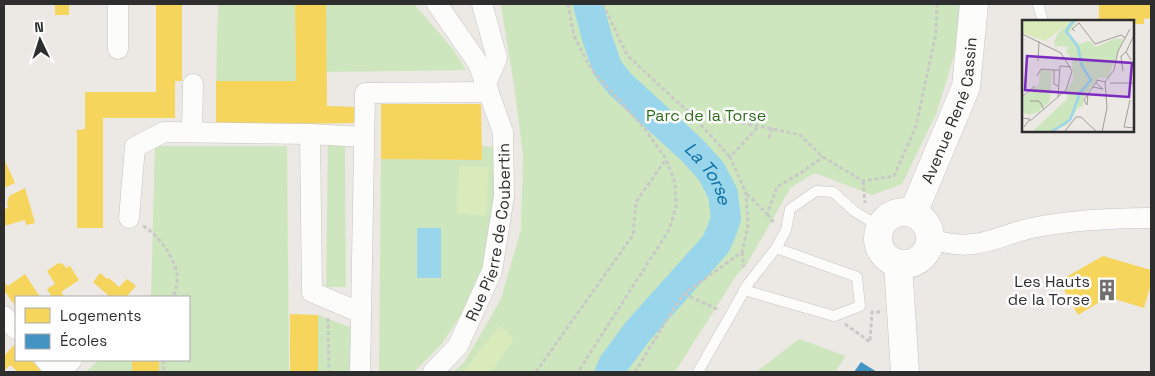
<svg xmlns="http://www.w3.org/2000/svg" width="1155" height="376" font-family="'Space Grotesk',sans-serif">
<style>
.green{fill:#cee6be}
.pitch{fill:#d9eabb}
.water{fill:#99d6ec}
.homes{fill:#f6d55c}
.schools{fill:#4393c3}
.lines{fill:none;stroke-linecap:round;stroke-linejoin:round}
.river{stroke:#99d6ec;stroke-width:30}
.lane-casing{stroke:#c5c4c5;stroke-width:11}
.street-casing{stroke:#c5c4c5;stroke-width:21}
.secondary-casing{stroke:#c5c4c5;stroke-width:29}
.path{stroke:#c9c9c8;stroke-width:3;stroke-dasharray:4 2.5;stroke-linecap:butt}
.lane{stroke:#fcfcfb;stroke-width:10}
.street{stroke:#fcfcfb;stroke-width:20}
.secondary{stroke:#fcfcfb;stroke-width:28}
.labels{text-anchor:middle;stroke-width:5;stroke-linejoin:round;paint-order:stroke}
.street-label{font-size:16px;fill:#2e2e2e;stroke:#fff}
.park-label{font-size:16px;fill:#2c6e1b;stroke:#fff}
.poi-label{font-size:16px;fill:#2e2e2e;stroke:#fff;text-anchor:end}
.water-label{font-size:18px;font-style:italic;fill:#0d6fa3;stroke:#fff}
.inset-river{fill:none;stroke:#99d6ec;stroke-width:2.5}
.inset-road{fill:none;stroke:#a09e9b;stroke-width:1}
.view{fill:#7b2cbf;fill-opacity:0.15;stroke:#7b2cbf;stroke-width:2.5}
.inset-edge{fill:none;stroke:#2e2e2e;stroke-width:2.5}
</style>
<rect width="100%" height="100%" fill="#ece8e4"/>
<!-- green -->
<g class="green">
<path d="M218,4H295L296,81H216Z"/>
<path d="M326,4H414L453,49L466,70L326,72Z"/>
<path d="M499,4H962L958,42L937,112L902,184L872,195L815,173L791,187L747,264L736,276L675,372H454L465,361L501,299L521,229L523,156L514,85L501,6Z"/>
<path d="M328,143L345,145L346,287H326Z"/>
<path d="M155,146H287L289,372H86L98,360H189V297H151Z"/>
<path d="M482,146L496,147L493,212L482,269L466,307L441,345L414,372H379L381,159L481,160Z"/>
<path d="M318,315L355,329L354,372H318Z"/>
<path d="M799,339L846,356L835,372H756Z"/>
</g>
<!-- pitch -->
<g class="pitch">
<path d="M459,166L489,167L486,216L457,213Z"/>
<path d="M499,326L514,339L491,372H463Z"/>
</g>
<!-- water -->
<rect class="water" x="417" y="228" width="24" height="50"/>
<!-- homes -->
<g class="homes">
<rect x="55" y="4" width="14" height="11"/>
<path d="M156,4H182V81H175V118H103V228H77V130L85,129V92H156Z"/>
<path d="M295,4H326L327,106L357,107L356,123L216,125V81H296Z"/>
<path d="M1099,4H1151V18L1144,19V24H1134V21H1099Z"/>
<path d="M381,104H481L482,160L381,159Z"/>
<path d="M5,161L15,183L4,188V162Z"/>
<path d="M25,188L35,223L26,225L25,220L4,226V209L8,208L7,203L9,196Z"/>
<path d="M1103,256L1151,270V284L1144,308L1108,297L1078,315L1059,281Z"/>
<path d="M58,263L63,264L66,268L70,266L79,280L61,292L64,296L61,297H52L47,289L55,284L47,271Z"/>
<path d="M100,273L107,279L109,278L119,287L127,279L136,286L126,297H110L93,282Z"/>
<path d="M25,274L40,297H16V307L6,293L4,295V282L8,286Z"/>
<path d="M290,314L318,315V372H290Z"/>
<path d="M16,343V360H31L41,370L39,372H18L10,365L4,371V356Z"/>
<rect x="132" y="360" width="27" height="12"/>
</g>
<!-- schools -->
<path class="schools" d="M861,362L877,372H854Z"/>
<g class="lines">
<!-- river -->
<path class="river" id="s1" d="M588,4L597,38L608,69L620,84L692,150L711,171L718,184L723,194L726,218L722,230L716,244L638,331L613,365L610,372"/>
<!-- lane casing -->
<g class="lane-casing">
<g id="lane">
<path d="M1038,4L1043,21"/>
<path d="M744,290L834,316L860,306L857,277L776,248"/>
<path d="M698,372L748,284L776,248L786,230L790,209L816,191L833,192L854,211L880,227"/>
</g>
</g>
<!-- street casing -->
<g class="street-casing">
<g id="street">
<path d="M118,4V49"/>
<path d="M482,4L497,58L486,84"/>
<path d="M192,132L193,84"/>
<path d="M129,218L135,147L164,132L310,134"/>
<path d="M931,239C944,243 959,246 973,244C993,242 1012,232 1032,228C1071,220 1111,218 1151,218"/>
<path d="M361,313L312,292L310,134L364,137"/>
<path d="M4,316L16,329"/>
<path d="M45,360L57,372"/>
<path d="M60,372L72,360"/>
<path d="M360,372L365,93L489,92"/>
<path id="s2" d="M433,372L458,346L492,271L504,196L503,132L478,63L437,4"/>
</g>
</g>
<!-- secondary casing -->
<g class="secondary-casing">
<g id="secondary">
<circle cx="904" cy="238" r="26"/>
<path id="s3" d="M913,213L966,87L974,4"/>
<path d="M898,264L905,372"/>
</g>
</g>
<!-- path -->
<g class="path">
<path d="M568,4L574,36L591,69L645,129L666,159L675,183L676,207L669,230L578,372"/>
<path d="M603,4L627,55L673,98L691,114L759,126L800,135L823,157L863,181L894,176L916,126L936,33L937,4"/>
<path d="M692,115L730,157"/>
<path d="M769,138L772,128"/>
<path d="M863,181L865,203"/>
<path d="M747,194L767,214L777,187L799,174L823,157"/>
<path d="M767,214L774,223"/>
<path d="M143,226C158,234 174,257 177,274C178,281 176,290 173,297"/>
<path d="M742,252L744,267"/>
<path d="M684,294L719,310"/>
<path d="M328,318L329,372"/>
<path d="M845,324L870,342L872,312H880"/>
<path d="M163,360L164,372"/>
<path d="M536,372L633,235L636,202L666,159"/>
<path d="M635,372L674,308L684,294L742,252L748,226L746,193L730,157L759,126"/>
</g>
<!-- lane -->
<use href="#lane" class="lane"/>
<!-- street -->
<use href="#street" class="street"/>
<!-- secondary -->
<use href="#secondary" class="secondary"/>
</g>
<!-- icons -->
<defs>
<g id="building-bare" transform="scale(1.725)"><path d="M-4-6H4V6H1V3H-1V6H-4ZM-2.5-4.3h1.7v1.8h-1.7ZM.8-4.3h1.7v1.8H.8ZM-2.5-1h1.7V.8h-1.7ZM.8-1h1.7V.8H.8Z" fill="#706f6e" stroke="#fff" stroke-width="2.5" paint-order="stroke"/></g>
</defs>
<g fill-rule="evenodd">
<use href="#building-bare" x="1107" y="290"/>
</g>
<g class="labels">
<!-- street labels -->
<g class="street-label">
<text dy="6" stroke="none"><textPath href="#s3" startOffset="110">Avenue René Cassin</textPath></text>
<text dy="6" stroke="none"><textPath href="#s2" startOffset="156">Rue Pierre de Coubertin</textPath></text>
</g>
<!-- park labels -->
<g class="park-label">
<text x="706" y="121">Parc de la Torse</text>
</g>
<!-- poi labels -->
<g class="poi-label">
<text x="1090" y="287">Les Hauts<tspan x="1090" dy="18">de la Torse</tspan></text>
</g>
<!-- water labels -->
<g class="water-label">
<text dy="6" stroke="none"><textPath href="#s1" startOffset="214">La Torse</textPath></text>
</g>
</g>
<!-- overview -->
<g transform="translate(1022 20)">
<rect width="112" height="112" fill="#ece8e4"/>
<path d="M50,0H55L47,13L57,24L67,21L74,27L92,19H101L86,58H76L62,77L61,86L56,88L45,105L29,112H10L46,78L43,73L51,60L50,39L44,31L47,27L35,26L34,29L32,22L36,13ZM18,50L30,51L28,81L16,92L7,95L0,92V79L17,64Z" fill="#cee6be"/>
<path d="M0,0H50L24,21L0,13Z" fill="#d9eabb"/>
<path class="inset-river" d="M29,112L48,100L58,73L69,60L60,46L56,27L44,11L52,0"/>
<path class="inset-road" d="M53,11L50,9L57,3L73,24L99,15L104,18M0,14L39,33L50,51L44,70L8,101M109,40L104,32L113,13M16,41L17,21M101,51L99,36L104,32M15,56L19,49L32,50M88,63H113M36,66L32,64V50H37M71,67L81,69L74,63M66,74L65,85L62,80L66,74L75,61V60L83,62M0,77L13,66M36,77L38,46L49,47M108,80L102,107L113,108M8,81H17L22,89M0,98L8,99L2,107M43,111L54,97H59L75,112M80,112L85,88L83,62L92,50L96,31L108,9"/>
<path class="view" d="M5,36L110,43L107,77L3,70Z"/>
<rect width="112" height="112" class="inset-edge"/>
</g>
<!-- border -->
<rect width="1155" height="376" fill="none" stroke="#2e2e2e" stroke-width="10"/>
<!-- legend -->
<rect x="15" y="296" width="175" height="65" fill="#ffffff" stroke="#ababab"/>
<rect x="25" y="308" width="25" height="15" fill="#f6d55c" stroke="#ababab"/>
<text x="60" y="321" font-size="15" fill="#2e2e2e">Logements</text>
<rect x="25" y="334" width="25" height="15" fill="#4393c3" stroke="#ababab"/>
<text x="60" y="346" font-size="15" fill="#2e2e2e">Écoles</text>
<!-- north arrow -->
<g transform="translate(40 40) rotate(356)" stroke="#ffffff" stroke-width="4" paint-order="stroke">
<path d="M0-4L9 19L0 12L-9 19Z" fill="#2e2e2e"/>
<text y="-8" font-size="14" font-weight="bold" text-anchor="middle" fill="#2e2e2e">N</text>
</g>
</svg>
